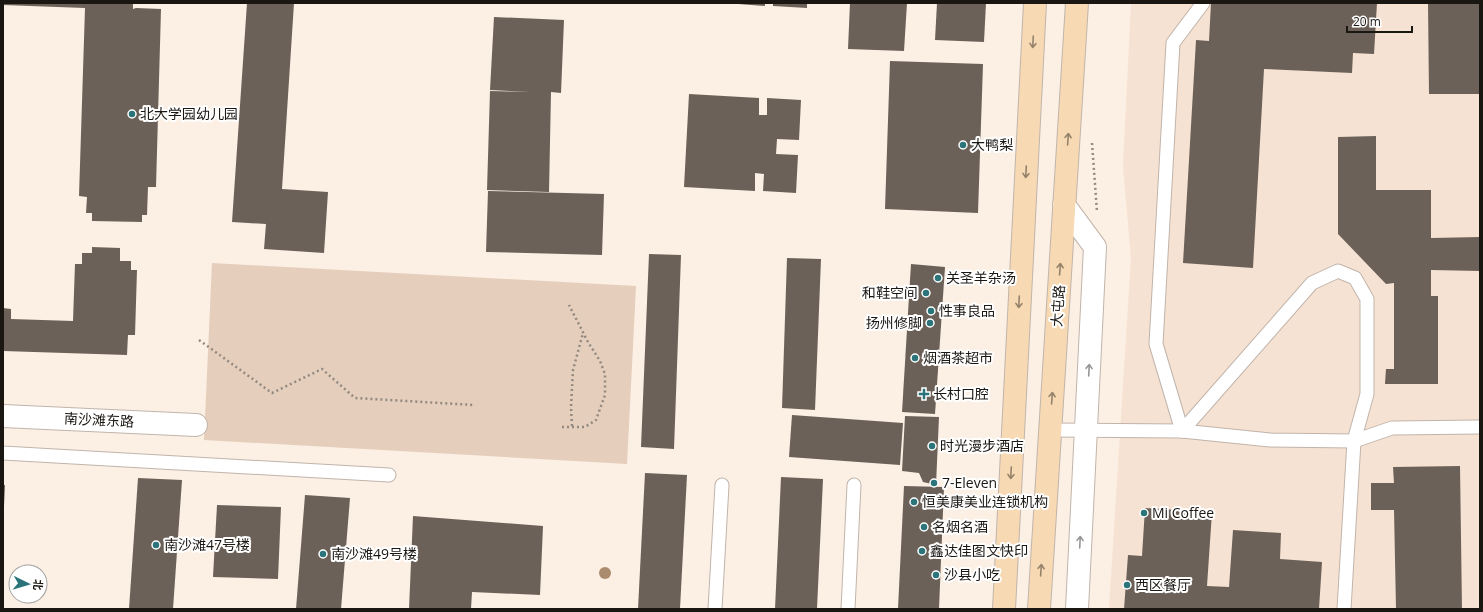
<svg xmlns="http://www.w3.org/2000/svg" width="1483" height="612" font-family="'Open Sans','Noto Sans SC',sans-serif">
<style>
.built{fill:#f5e2d2}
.green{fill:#e5cebb}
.building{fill:#6c6158}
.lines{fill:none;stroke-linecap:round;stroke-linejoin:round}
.service-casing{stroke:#c1b4ab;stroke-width:15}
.minor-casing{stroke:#c1b4ab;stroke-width:24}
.tertiary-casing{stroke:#c1b4ab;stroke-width:24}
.secondary-casing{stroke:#c1b4ab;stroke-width:24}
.path{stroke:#928981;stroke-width:2.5;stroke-dasharray:2 3;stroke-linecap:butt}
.service{stroke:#fff;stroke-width:13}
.minor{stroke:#fff;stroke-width:22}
.tertiary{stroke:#fff;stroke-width:22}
.secondary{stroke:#f7dab3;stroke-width:22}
.tree{fill:#aa8b6d}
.oneway{stroke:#94826b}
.oneway2{stroke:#989694}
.poi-dot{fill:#2a747a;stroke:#fff;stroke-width:1.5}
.labels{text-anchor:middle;stroke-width:4;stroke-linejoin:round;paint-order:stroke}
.poi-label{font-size:14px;fill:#1a1612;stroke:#fff;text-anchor:start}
.street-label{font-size:14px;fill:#1a1612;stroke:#fff}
</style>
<rect width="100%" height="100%" fill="#fcefe4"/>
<!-- built -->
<path class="built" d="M1131,3H1480V609H1109L1131,258L1123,166Z"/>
<!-- green -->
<path class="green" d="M212,263L636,286L627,464L204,440Z"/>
<!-- building -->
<g class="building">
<path d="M3,3H133V9L136,8L161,9L156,187H148L147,215H142V222L92,221V213H86L87,197L79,196L85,8L3,5Z"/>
<path d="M247,3H294L282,189L328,192L324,253L264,249L266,224L232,222Z"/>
<path d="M738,3H765V6L738,4Z"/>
<path d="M773,3H807V8L773,6Z"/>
<path d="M850,3H907L904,51L848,49Z"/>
<path d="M937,3H986L984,42L935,40Z"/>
<path d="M1211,3H1377L1374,54L1353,53L1352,73L1264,69L1253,268L1183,263L1196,40L1209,41Z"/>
<path d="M1428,3H1480V94H1429Z"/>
<path d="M494,17L564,20L561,93L551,92L549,192L487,190L490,91L531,92L490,90Z"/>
<path d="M890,61L983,64L978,213L885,209Z"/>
<path d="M689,94L759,98V115H767V98L801,100L799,140L777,139L776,154L798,155L796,193L763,191L764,174L755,173V191L684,187Z"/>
<path d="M1376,136V190H1431V238L1480,237V271L1431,270V296H1438V384H1385L1386,369H1394V283L1386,284L1338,234V137Z"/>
<path d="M488,191L604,194L602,255L486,252Z"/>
<path d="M92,247L120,248V261H131V270H137L135,335H128L127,355L3,351V308L11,309V319L73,321L75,264H82V253H92Z"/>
<path d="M649,254L681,255L674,449L641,447Z"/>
<path d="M787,258L821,259L815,410L782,408Z"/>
<path d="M911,264L945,267L935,414L902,412Z"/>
<path d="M792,415L903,423L900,465L789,457Z"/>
<path d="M905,416L939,417L936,485L923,482L919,473L902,471Z"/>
<path d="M1460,466L1462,609H1396L1394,510H1371V483H1394L1393,467Z"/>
<path d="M645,473L687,475L680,609H638Z"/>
<path d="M781,477L823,479L817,609H775Z"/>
<path d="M138,478L182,480L173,609H129Z"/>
<path d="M3,485H5L4,506H3Z"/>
<path d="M904,486L944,487L939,609H898Z"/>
<path d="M305,495L350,498L341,609H296Z"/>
<path d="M217,505L281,507L278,579L213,577Z"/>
<path d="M1145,508L1212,512L1207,586L1229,587L1233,530L1281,533L1280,559L1322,562L1319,609H1124L1128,555L1142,556Z"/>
<path d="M413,516L543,526L540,595L472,592L471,609H409Z"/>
</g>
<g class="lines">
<!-- service casing -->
<g class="service-casing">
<g id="service">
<path d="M1050,430L1182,431L1270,440L1354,441L1392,428L1480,427"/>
<path d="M1182,431L1312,283L1338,271L1355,278L1367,299V394L1354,441L1344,609"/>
<path d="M1182,431L1156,344L1173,43L1203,3"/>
<path d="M3,453L389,475"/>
<path d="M715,609L722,485"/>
<path d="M848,609L854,485"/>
</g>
</g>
<!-- minor casing -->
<g class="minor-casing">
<path id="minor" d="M3,416L196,425"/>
</g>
<!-- tertiary casing -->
<g class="tertiary-casing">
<path id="tertiary" d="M1064,205L1095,247L1077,609"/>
</g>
<!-- secondary casing -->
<g class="secondary-casing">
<g id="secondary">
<path d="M1004,609L1035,3"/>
<path d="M1039,609L1077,3"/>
</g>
</g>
<!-- path -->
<g class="path">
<path d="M1092,143L1097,212"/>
<path d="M199,340L272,393L322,369L355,398L474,405"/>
<path d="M572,426L571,407L573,370L583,333"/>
<path d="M562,427H585L596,420L605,395V374L600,361L588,342L569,305"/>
</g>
<!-- service -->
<use href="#service" class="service"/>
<!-- minor -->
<use href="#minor" class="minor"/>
<!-- tertiary -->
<use href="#tertiary" class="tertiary"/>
<!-- secondary -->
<use href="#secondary" class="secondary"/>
</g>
<!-- trees -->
<circle class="tree" cx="605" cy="573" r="6"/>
<!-- one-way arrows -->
<defs><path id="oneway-shaft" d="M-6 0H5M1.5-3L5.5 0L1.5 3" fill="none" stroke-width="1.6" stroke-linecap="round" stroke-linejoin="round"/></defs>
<g class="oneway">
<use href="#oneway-shaft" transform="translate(1033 42) rotate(93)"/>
<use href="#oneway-shaft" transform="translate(1068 139) rotate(-86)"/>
<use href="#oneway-shaft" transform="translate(1026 172) rotate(93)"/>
<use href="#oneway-shaft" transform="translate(1060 269) rotate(-86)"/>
<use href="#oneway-shaft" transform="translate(1019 302) rotate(93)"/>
<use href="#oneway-shaft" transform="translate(1052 398) rotate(-86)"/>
<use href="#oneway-shaft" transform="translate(1011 473) rotate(93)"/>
<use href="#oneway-shaft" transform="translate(1041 570) rotate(-86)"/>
</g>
<g class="oneway2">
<use href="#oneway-shaft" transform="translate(1089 370) rotate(-87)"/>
<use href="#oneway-shaft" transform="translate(1080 542) rotate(-87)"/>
</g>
<!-- markers -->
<g class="poi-dot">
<circle cx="132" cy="114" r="4"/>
<circle cx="963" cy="145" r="4"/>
<circle cx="938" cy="278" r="4"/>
<circle cx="926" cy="293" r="4"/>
<circle cx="931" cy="311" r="4"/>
<circle cx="930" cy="323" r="4"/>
<circle cx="915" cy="358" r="4"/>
<path d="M922 388h4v4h4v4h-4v4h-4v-4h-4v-4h4z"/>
<circle cx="932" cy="446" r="4"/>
<circle cx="934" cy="483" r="4"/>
<circle cx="914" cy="502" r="4"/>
<circle cx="1144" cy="513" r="4"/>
<circle cx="924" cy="527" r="4"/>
<circle cx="156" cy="545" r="4"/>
<circle cx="922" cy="551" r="4"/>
<circle cx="323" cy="554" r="4"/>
<circle cx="936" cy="575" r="4"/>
<circle cx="1127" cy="585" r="4"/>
</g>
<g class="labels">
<!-- poi labels -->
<g class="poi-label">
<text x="140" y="119">北大学园幼儿园</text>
<text x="971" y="150">大鸭梨</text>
<text x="946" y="283">关圣羊杂汤</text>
<text x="918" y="298" text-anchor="end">和鞋空间</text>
<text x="939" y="316">性事良品</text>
<text x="922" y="328" text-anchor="end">扬州修脚</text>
<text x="923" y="363">烟酒茶超市</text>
<text x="933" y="399">长村口腔</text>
<text x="940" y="451">时光漫步酒店</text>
<text x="942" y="488">7-Eleven</text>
<text x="922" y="507">恒美康美业连锁机构</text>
<text x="1152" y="518">Mi Coffee</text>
<text x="932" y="532">名烟名酒</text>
<text x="164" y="550">南沙滩47号楼</text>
<text x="930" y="556">鑫达佳图文快印</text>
<text x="331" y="559">南沙滩49号楼</text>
<text x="944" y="580">沙县小吃</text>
<text x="1135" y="590">西区餐厅</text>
</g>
<!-- street labels -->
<g class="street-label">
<text transform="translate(1058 306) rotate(-86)" y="5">大屯路</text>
<text transform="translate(99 420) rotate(3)" y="5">南沙滩东路</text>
</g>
</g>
<!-- border -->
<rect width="1483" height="612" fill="none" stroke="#1a1612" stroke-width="8"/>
<!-- north arrow -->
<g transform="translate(28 584) rotate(95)"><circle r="19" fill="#ffffff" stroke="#a3a2a0"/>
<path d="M0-3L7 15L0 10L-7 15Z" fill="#2a747a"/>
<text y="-6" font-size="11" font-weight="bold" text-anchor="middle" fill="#1a1612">北</text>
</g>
<!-- scale -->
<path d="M1347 26v6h65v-6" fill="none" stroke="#1a1612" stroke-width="2"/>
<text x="1353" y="26" font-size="12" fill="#1a1612" stroke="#ffffff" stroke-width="3" paint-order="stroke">20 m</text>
</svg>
